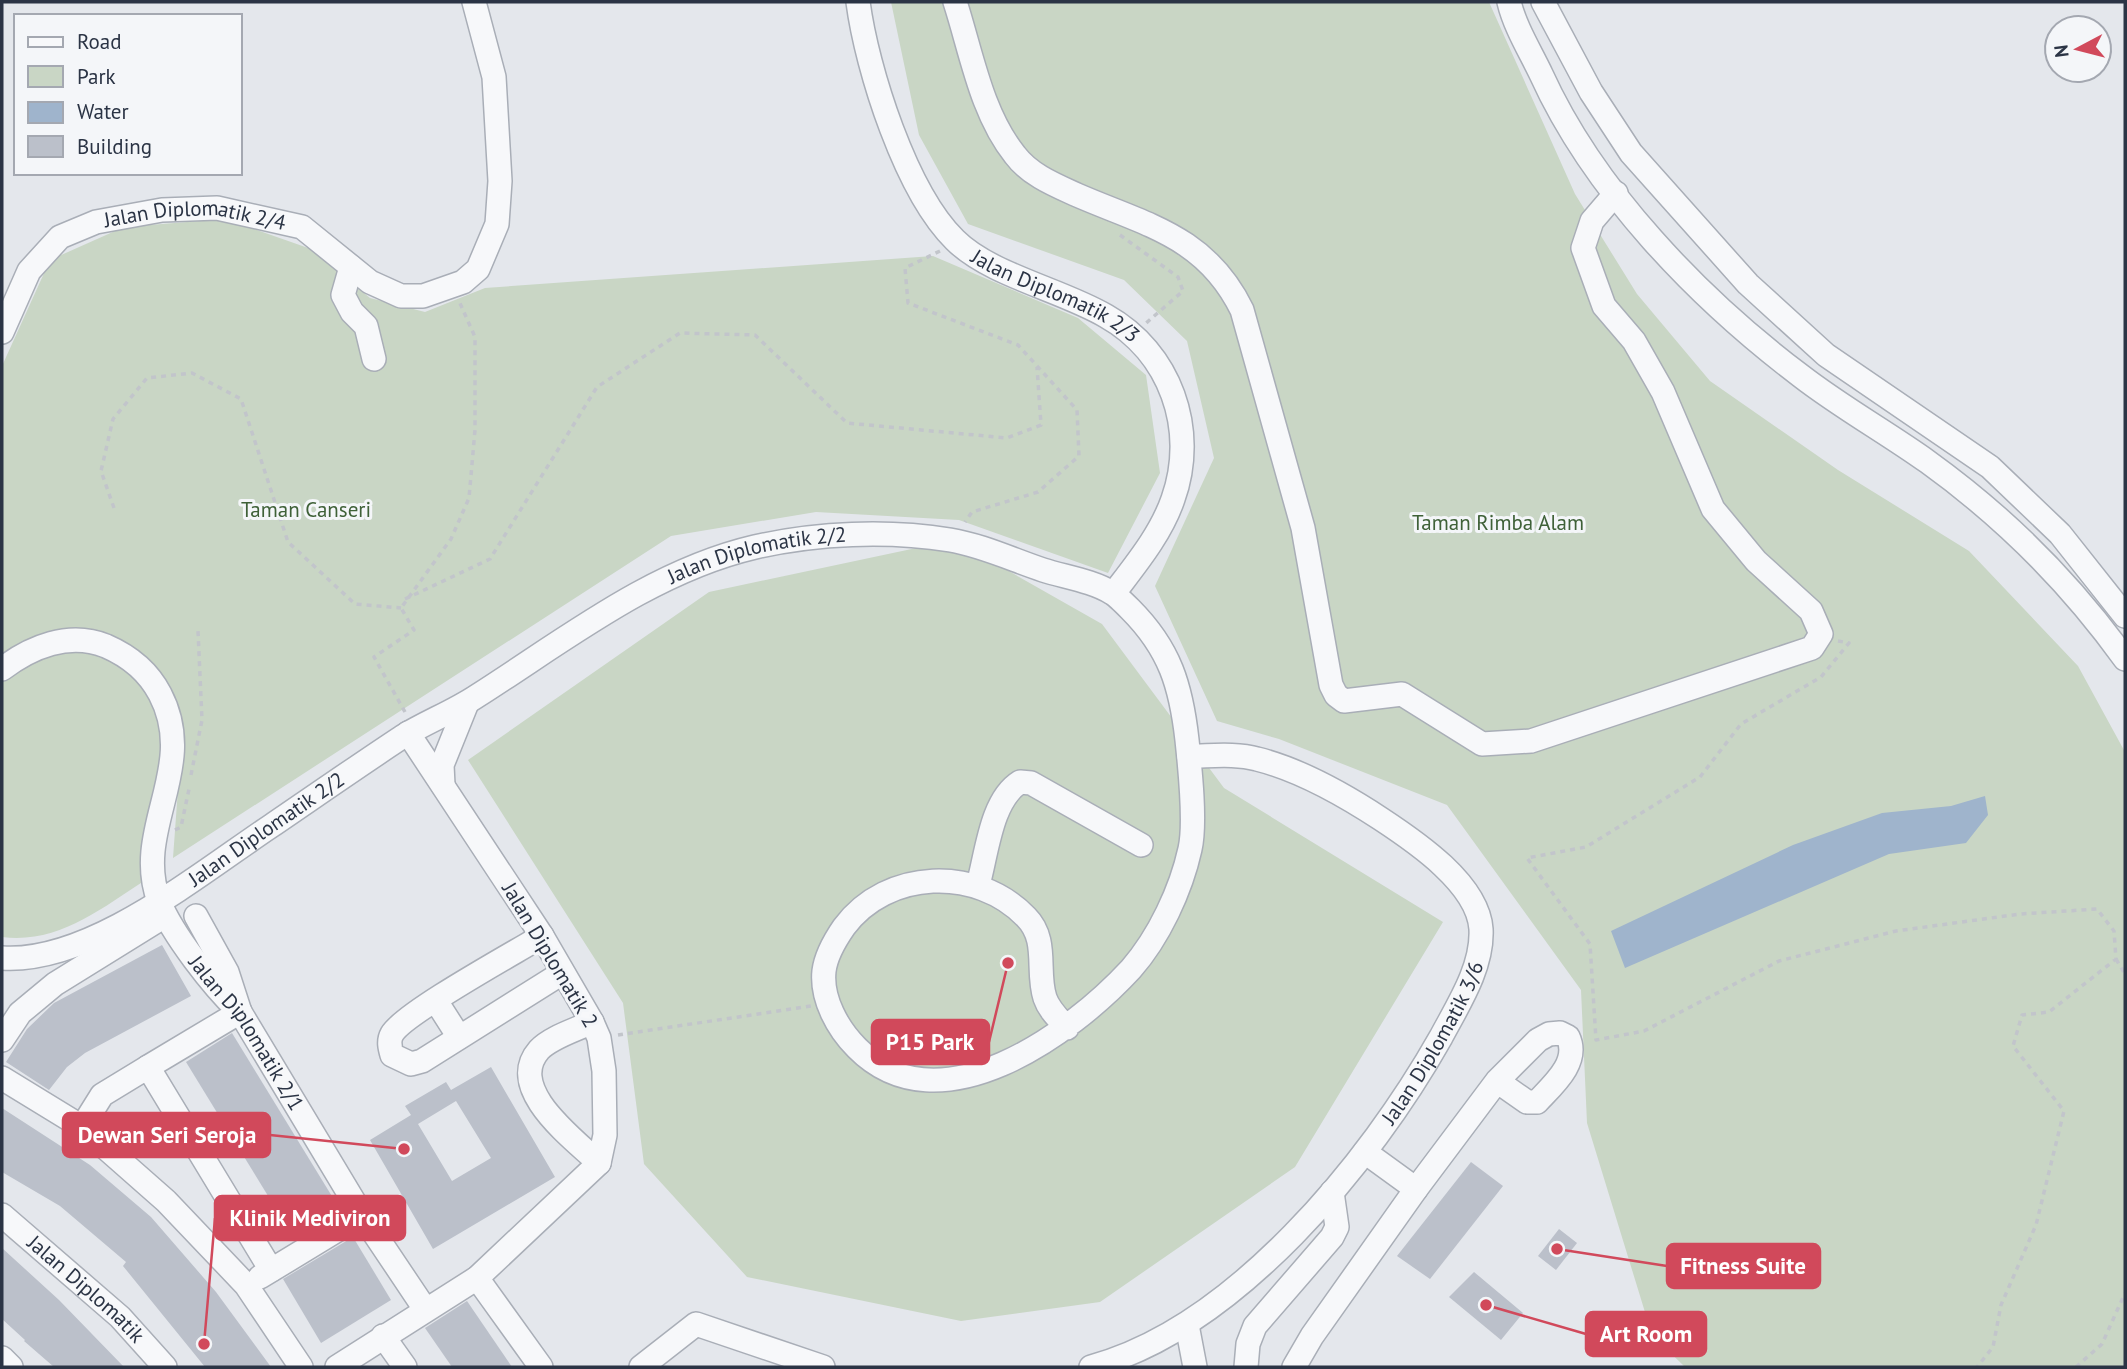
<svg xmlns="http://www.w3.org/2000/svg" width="2127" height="1369" font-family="'PT Sans',sans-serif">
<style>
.green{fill:#c9d6c5}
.water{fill:#9fb4cc}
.building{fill:#bbc0ca;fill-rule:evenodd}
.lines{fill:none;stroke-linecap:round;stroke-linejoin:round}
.minor-casing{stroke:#a9aeb7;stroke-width:26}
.path{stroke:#c2c5cb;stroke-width:3.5;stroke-dasharray:5 5;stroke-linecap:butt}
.minor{stroke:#f7f8fa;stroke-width:23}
.labels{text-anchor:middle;stroke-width:6;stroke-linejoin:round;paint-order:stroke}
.street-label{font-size:21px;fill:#2b3445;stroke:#f4f6f9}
.park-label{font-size:21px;fill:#3f6138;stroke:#f4f6f9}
.leader{fill:none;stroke:#d1495b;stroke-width:2.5}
.callout-dot{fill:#d1495b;stroke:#f4f6f9;stroke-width:2.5}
.callout{fill:#d1495b;stroke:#d1495b;stroke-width:2.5}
.callout-label{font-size:23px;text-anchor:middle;font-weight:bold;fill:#fff}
</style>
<rect width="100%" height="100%" fill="#e4e7ec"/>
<!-- green -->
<g class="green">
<path d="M891,2H1489L1575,194L1637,294L1710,381L1838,470L1969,551L2078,666L2125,752V1367H1685L1652,1335L1587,1123L1581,990L1447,805L1279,739L1217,721L1155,586L1214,458L1187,341L1124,280L968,224L919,135Z"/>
<path d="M225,219L311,249L370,298L425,312L485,288L933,256L1078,318L1146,375L1160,473L1108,573L959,520L816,512L671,536L173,858L182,734L108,636L45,633L2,658V366L50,260L124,227Z"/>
<path d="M954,540L1102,624L1224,788L1443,922L1295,1167L1100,1302L961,1321L747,1277L644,1164L623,1003L468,760L709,592Z"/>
<path d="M77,649C140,661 172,705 162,770C158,797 144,822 142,849C141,860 146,870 144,881C99,910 58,944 2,937V679L51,652Z"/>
</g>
<!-- water -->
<path class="water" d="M1985,796L1988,815L1966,843L1889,854L1625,968L1611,931L1793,845L1882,813L1951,806Z"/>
<!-- building -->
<g class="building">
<path d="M162,945L191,996L85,1053L67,1067L49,1090L6,1062L27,1029L54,1003Z"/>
<path d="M232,1033L341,1211L295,1240L186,1062Z"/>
<path d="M491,1067L555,1177L433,1249L370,1140L411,1115L405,1106L446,1082L451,1090ZM456,1101L491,1158L452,1181L418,1124Z"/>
<path d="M2,1108L90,1165L151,1217L216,1292L271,1367H205L123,1266L126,1262L60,1206L2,1172Z"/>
<path d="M1471,1162L1503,1186L1430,1279L1397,1256Z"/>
<path d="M1559,1229L1577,1243L1556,1270L1538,1256Z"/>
<path d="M353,1237L391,1300L321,1343L283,1279Z"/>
<path d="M2,1248L59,1300L124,1367H54L24,1341L25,1340L2,1319Z"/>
<path d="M1474,1272L1523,1313L1501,1340L1449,1297Z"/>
<path d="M467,1301L512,1367H452L425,1328Z"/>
</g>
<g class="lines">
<!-- minor casing -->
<g class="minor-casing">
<g id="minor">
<path id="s1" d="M858,2C867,70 906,192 955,240C990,275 1062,290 1106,316C1170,352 1198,429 1173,499C1161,534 1136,564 1114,593"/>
<path d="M955,2C971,51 981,113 1015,155C1030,175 1055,185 1077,195C1146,225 1206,236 1242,310L1303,528L1331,685L1336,695L1344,701L1402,694L1482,744L1531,741L1812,648L1821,634L1811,611L1756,561L1713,509L1663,392L1634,341L1604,306L1583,248L1592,221L1616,193"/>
<path d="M1509,2C1515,27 1530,51 1541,74C1594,191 1699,299 1801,376C1841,407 1886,432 1928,462C2003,516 2071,584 2125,659"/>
<path d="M1543,2L1591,92L1631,153L1748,284L1826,355L1990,467L2060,534L2125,616"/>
<path d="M351,267L343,295L352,312L366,326L374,359"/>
<path id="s2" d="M2,332L29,271L60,237L96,222L162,210L217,208L302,227L370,282L401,296H423L463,282L478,269L497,224L500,181L494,77L474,2"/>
<path id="s3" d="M2,669C31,647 69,631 106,646C129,656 148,671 160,694C199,768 132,829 159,901C172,934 214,988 240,1012L362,1215L425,1309"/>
<path d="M443,785L442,765L467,703"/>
<path d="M978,885C987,853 991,800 1020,782L1031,783L1141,845"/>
<path d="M196,916L227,972L239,1009"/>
<path d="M542,936C516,952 404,1013 392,1034C388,1041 390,1048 392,1055L411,1064L422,1061L562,973"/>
<path id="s4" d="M2,958C90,964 199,874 271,826C315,796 358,766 402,737C426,722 453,712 477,696C565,640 652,571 755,547C817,533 887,530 950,540C981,545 1013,560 1043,570C1065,577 1093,581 1112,593C1116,595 1127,606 1130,609C1170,649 1181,686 1187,740C1190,768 1196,823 1190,849C1181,890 1159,937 1131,969C1071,1034 939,1131 857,1048C838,1029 821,999 824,971C826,955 835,940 844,927C887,869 977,866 1026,917C1049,940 1036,971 1045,998C1049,1010 1059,1019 1067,1028"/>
<path d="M436,1001L459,1037"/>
<path d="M592,1022C576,1030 551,1037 539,1050C505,1089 574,1139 599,1163"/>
<path d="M2,1040L20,1013L55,984L155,922"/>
<path d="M148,1067L240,1012"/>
<path d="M2,1078L82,1127L166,1201L246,1285L301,1367"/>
<path d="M82,1127L102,1095L148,1067L271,1270"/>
<path d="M1365,1152L1416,1189"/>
<path id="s5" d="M2,1215L120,1317L165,1367"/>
<path d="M260,1277L362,1215"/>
<path d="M477,1278L541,1367"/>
<path d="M1187,1325L1195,1367"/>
<path d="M383,1336L405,1367"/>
<path d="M2,1358L11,1367"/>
<path d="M337,1367L477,1278L599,1163L605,1135L604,1071L599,1038L592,1022L542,936L408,733"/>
<path d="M641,1367L696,1324L823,1367"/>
<path id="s6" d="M1091,1367C1235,1328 1370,1163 1441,1037C1458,1005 1483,967 1481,929C1478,884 1416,842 1381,819C1343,794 1301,770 1257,759C1236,753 1211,756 1189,756"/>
<path d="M1246,1367L1248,1344L1255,1326L1332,1237L1337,1227L1332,1192"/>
<path d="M1294,1367L1312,1336L1416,1189L1497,1081L1538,1040L1549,1034L1560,1033L1568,1037C1580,1062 1553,1085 1537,1102H1527L1497,1081"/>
</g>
</g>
<!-- path -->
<g class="path">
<path d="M1120,235L1178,277L1183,291L1145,324"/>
<path d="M940,251L905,268L908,303L1018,345L1077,410L1079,456L1038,492L972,512L965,522"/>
<path d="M114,508L101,471L113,419L147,378L192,373L241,399L288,542L355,604L401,608"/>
<path d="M405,599L490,559L597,387L680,333L755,335L847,423L1007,438L1041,425L1037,367"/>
<path d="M1838,641L1849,643L1821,677L1741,724L1700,777L1586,847L1527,858L1590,944L1596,1040L1644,1031L1779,961L1896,931L2020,914L2097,909L2114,931L2116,959L2049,1012L2022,1015L2013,1046L2064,1111L2036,1225L2001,1305L1993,1347L1977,1367"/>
<path d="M405,712L374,657L414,630L401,608L451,539L469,498L475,430V337L459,301"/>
<path d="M191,775L202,720L198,631"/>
<path d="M175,830L181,827L189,789"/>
<path d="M2116,959L2125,974"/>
<path d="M618,1035L811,1006"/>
<path d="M2076,1367L2102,1344L2125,1293"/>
</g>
<!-- minor -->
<use href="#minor" class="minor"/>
</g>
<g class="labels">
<!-- street labels -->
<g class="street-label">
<text dy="7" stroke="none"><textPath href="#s2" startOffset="252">Jalan Diplomatik 2/4</textPath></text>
<text dy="7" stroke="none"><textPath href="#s1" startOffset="376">Jalan Diplomatik 2/3</textPath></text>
<text dy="7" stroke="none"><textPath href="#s4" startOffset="866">Jalan Diplomatik 2/2</textPath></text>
<text dy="7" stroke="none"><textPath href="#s4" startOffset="299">Jalan Diplomatik 2/2</textPath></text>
<text transform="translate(550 955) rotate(59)" y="7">Jalan Diplomatik 2</text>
<text dy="7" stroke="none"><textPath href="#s3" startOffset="556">Jalan Diplomatik 2/1</textPath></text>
<text dy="7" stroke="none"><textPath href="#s6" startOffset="483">Jalan Diplomatik 3/6</textPath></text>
<text dy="7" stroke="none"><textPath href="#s5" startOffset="112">Jalan Diplomatik</textPath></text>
</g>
<!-- park labels -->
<g class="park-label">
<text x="306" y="517">Taman Canseri</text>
<text x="1498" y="530">Taman Rimba Alam</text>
</g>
</g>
<!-- callouts -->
<path class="leader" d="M1008 963L989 1042M404 1149L270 1135M204 1344L215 1218M1557 1249L1667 1266M1486 1305L1586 1334"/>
<g class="callout-dot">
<circle cx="1008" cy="963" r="7"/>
<circle cx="404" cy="1149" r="7"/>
<circle cx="204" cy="1344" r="7"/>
<circle cx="1557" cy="1249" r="7"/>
<circle cx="1486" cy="1305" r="7"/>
</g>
<g class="callout">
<rect x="872" y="1020" width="117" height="44" rx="7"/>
<rect x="63" y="1113" width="207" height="44" rx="7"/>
<rect x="215" y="1196" width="190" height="44" rx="7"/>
<rect x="1667" y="1244" width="153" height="44" rx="7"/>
<rect x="1586" y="1312" width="120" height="44" rx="7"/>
</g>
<g class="callout-label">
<text x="930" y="1050">P15 Park</text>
<text x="167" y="1143">Dewan Seri Seroja</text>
<text x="310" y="1226">Klinik Mediviron</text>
<text x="1743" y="1274">Fitness Suite</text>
<text x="1646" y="1342">Art Room</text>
</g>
<!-- border -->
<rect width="2127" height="1369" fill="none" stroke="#2b3445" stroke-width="7"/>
<!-- legend -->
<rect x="14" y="14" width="228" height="161" fill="#f4f6f9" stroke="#a4a8b1" stroke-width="2"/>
<rect x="28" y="37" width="35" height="10" fill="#f7f8fa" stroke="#a4a8b1" stroke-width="2"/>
<text x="77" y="49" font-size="21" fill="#2b3445">Road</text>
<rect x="28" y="66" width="35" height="21" fill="#c9d6c5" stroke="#a4a8b1" stroke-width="2"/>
<text x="77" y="84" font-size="21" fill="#2b3445">Park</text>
<rect x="28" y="102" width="35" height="21" fill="#9fb4cc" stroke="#a4a8b1" stroke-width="2"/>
<text x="77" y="119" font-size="21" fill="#2b3445">Water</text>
<rect x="28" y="136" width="35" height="21" fill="#bbc0ca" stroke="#a4a8b1" stroke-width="2"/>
<text x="77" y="154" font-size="21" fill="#2b3445">Building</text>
<!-- north arrow -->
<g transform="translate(2078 49) rotate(263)"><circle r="33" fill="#f4f6f9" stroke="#a4a8b1" stroke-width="2"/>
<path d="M0-5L12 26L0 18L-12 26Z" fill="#d1495b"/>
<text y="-10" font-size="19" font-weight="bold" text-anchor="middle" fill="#2b3445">N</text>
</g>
</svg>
